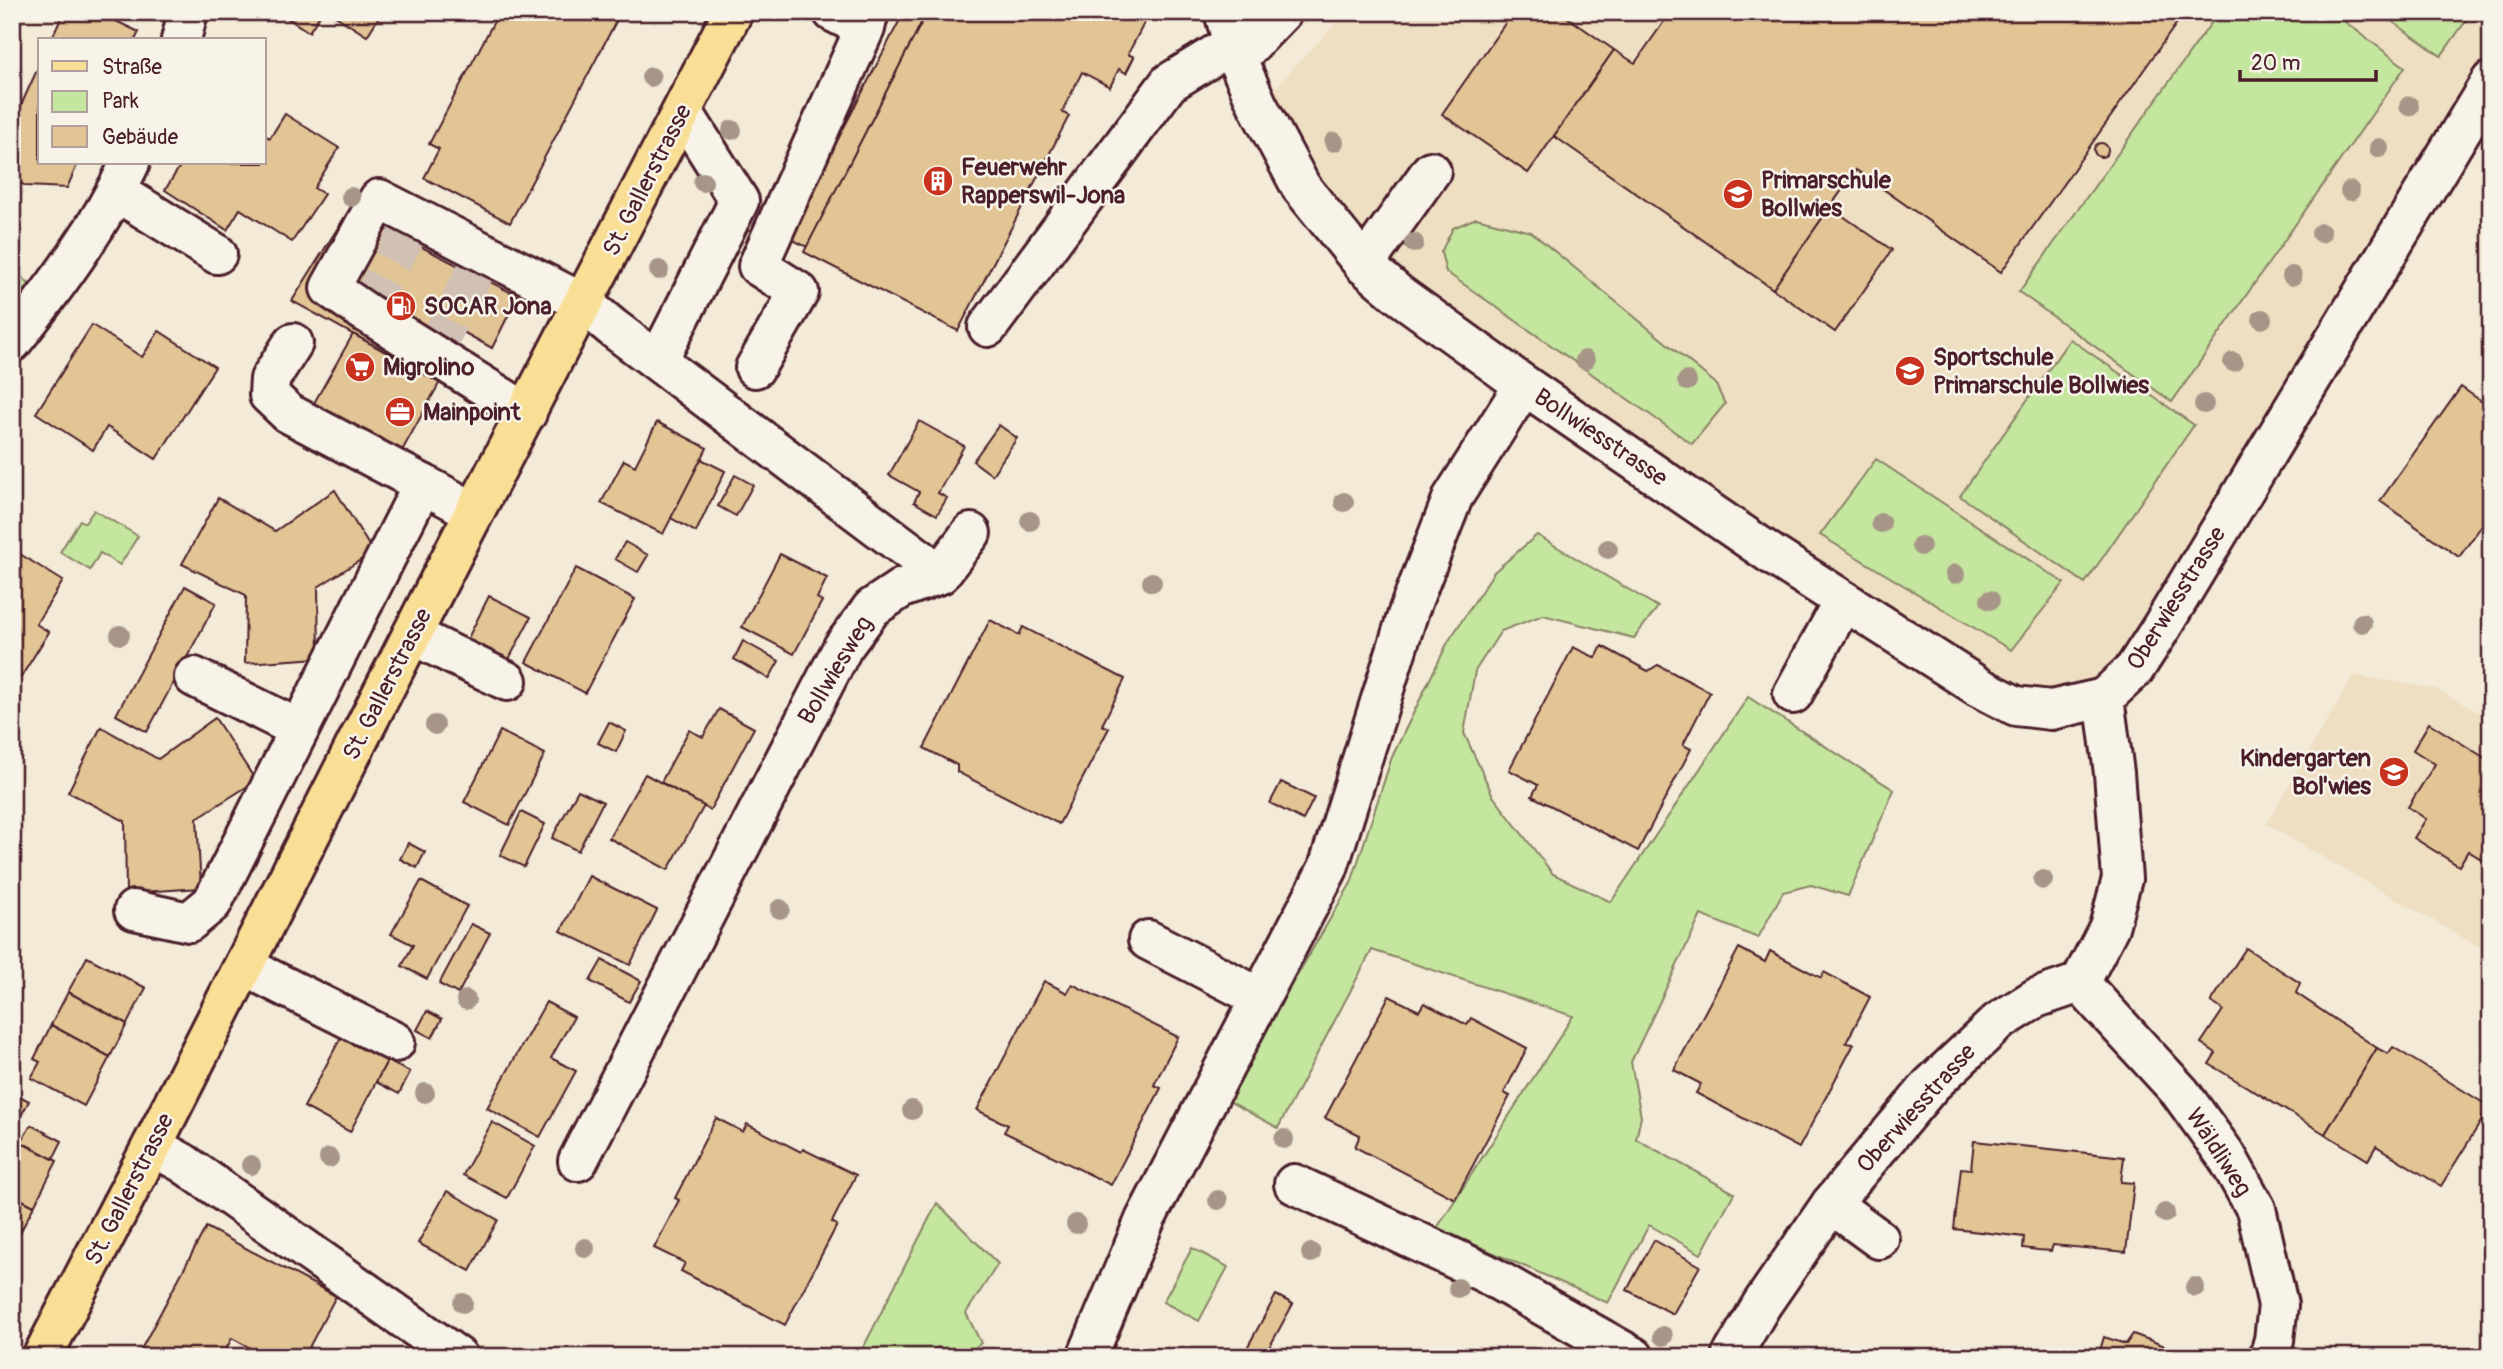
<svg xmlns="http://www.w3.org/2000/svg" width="2503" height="1369" font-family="Pangolin,sans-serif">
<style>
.built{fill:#eedfc3}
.green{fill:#c5e69f;stroke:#888265;stroke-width:2}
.building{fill:#e1c595;stroke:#4a1f2b;stroke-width:2}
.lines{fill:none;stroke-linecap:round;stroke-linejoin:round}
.minor-tunnel{stroke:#d1c1b5;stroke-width:38;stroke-dasharray:38 19;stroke-linecap:butt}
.minor-casing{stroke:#4a1f2b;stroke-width:44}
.major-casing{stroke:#4a1f2b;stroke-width:44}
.minor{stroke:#f7f3e8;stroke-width:38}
.major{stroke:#f9df96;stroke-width:38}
.tree{fill:#a79688}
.labels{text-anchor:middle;stroke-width:5;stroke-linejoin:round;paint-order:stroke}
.poi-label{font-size:24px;font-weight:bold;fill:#4a1f2b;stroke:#f7f3e8;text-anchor:start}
.street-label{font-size:24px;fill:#4a1f2b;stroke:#f7f3e8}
</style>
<rect width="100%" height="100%" fill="#f3ead7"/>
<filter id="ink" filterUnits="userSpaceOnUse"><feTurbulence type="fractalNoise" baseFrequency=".0143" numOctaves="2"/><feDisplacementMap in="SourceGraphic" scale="14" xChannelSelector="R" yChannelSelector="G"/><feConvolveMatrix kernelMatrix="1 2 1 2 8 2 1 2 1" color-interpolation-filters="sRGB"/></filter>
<g filter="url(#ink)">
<!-- built -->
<g class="built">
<path d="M1346,12H2491V81L2134,670L2016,706L1398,294L1258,106Z"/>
<path d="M2354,675L2436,689L2491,719V949L2481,948L2266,824Z"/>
</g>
<!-- green -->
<g class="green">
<path d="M2219,12H2332L2405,67L2172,402L2019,292Z"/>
<path d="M2379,12H2472L2441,56Z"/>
<path d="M1476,218L1531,232L1715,383L1725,404L1692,444L1446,272L1441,252L1453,228Z"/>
<path d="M12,268L29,284L12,308Z"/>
<path d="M2070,339L2194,425L2085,583L1960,496Z"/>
<path d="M1876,459L2064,583L2011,650L1820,535Z"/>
<path d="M94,510L138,536L120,565L100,553L90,570L60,552L80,520L85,523Z"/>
<path d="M1537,535L1658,607L1634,638L1543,615L1501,631L1475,671L1464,733L1493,796L1553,874L1611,902L1748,697L1894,790L1848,896L1811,885L1783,892L1758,938L1701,915L1631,1062L1641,1117L1636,1139L1734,1193L1701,1254L1649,1225L1608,1303L1437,1228L1573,1016L1372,950L1278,1128L1225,1099L1351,883L1392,757L1448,642L1494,572Z"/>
<path d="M937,1203L998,1264L966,1313L981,1343L964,1357H950L938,1347L926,1357H866L861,1352Z"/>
<path d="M1192,1248L1228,1267L1199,1321L1163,1302Z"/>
</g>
<!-- building -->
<g class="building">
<path d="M64,12H97L139,32L135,40H51Z"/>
<path d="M278,12H322L309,32Z"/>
<path d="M329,12H382L367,36Z"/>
<path d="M499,12H621L510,223L424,178L439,149L429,144Z"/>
<path d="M904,12H927L807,247L787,237Z"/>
<path d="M927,12H1150L1128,54L1134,57L1126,73L1119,69L1110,87L1082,72L1062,112L1069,116L958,331L804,252Z"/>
<path d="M1513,12H1560L1614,50L1528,173L1442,114Z"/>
<path d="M1655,12H2168L2179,20L2001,272L1856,170L1773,289L1554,136L1614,50L1635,63L1665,20Z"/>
<path d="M37,70L40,72V163H78L67,188L26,186L12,179V125Z"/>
<path d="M285,114L339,148L314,188L324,194L292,242L240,209L227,230L165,190L182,163H264V135L270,138Z"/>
<circle cx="2101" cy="150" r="7"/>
<path d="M1830,207L1892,250L1835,332L1773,289Z"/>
<path d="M349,210L518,296L492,348L463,332L440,382L292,301Z"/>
<path d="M92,325L142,357L159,331L215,367L156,459L107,427L93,450L36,413Z"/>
<path d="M353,334L440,382L398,458L310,410Z"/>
<path d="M2461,387L2491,408V513L2459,557L2380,501Z"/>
<path d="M919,421L964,446L938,493L947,498L937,515L914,502L919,492L889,475Z"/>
<path d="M657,422L707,448L663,534L601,503L624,460L635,466Z"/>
<path d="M999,425L1017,438L992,475L973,461Z"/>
<path d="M701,459L725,471L696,532L671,518Z"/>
<path d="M735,475L753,485L736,516L718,506Z"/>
<path d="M335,490L373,552L318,587L319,658L245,663L246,595L182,564L218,498L275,531Z"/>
<path d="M625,542L648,555L638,572L615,559Z"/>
<path d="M12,549L63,581L36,624L49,632L21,677L12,671Z"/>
<path d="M780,554L827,578L817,598L822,601L794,654L742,627Z"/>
<path d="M576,568L635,599L585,693L526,662Z"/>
<path d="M185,586L216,603L147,732L116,715Z"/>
<path d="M489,596L531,617L507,663L466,642Z"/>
<path d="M990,620L1019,635L1023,627L1125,679L1102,725L1109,728L1059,824L957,772V765L924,748Z"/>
<path d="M743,641L779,661L769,679L734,659Z"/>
<path d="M1602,646L1648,671L1658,665L1710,692L1683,745L1691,749L1638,851L1532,796L1538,785L1509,770L1573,647L1596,658Z"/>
<path d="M719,709L754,728L710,810L661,782L689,730L703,737Z"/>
<path d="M215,718L256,781L197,818L201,888L126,893L125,821L68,792L101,727L158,759Z"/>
<path d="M609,722L626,731L616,752L598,743Z"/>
<path d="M2429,723L2485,758L2491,750V865L2468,851L2459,866L2414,838L2426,819L2408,807L2435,764L2413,750Z"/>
<path d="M500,731L545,754L509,825L464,802Z"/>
<path d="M645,774L704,806L668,870L609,838Z"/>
<path d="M1281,782L1314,798L1303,820L1270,803Z"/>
<path d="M578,790L603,802L578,851L552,838Z"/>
<path d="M521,812L545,824L524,867L500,855Z"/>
<path d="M408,843L425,852L417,868L400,859Z"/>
<path d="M589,876L657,910L630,965L561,931Z"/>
<path d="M421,881L467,906L427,979L402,966L413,945L391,934Z"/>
<path d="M471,924L490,933L458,994L439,984Z"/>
<path d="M1739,948L1765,962L1770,951L1821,978L1824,972L1870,997L1846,1043L1854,1044L1799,1148L1696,1093L1701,1084L1674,1070Z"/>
<path d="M2246,948L2300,983L2296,993L2377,1048L2325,1134L2209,1064L2216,1053L2201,1043L2223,1010L2211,1002Z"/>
<path d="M87,957L146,988L127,1024L68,992Z"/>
<path d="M602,960L641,981L629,1002L590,981Z"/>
<path d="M1044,981L1067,993L1072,984L1178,1037L1154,1085L1161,1088L1111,1185L1004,1132L1008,1125L977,1110Z"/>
<path d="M68,992L127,1024L110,1057L51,1025Z"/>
<path d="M1389,996L1419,1011L1424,1003L1467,1025L1471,1018L1527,1048L1504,1093L1510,1096L1455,1199L1355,1147L1360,1135L1325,1118Z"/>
<path d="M546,1002L574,1017L551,1058L576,1071L540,1137L487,1108Z"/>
<path d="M427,1011L442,1019L432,1038L417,1030Z"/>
<path d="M51,1025L110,1057L84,1106L31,1078L40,1062L34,1059Z"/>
<path d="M341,1037L387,1061L350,1132L304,1107Z"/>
<path d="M2393,1047L2490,1107L2441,1186L2376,1146L2368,1160L2325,1134L2377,1048L2388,1054Z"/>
<path d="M387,1061L410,1072L399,1094L376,1082Z"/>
<path d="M12,1092L29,1101L21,1116L12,1111Z"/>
<path d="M716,1118L743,1132L747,1124L801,1152L803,1149L856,1175L832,1222L837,1225L785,1325L681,1271L685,1263L654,1248L679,1200L675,1198Z"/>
<path d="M492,1122L535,1146L507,1198L463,1175Z"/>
<path d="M31,1125L62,1141L53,1159L21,1142Z"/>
<path d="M12,1138L57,1161L34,1206L12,1195Z"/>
<path d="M1974,1141L2124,1157L2121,1182L2134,1183L2126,1252L2053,1245L2051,1251L2038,1250L2023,1248L2024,1237L1954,1229L1961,1168L1971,1169Z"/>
<path d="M447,1191L498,1220L470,1271L418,1243Z"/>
<path d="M12,1195L34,1206L13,1246H12Z"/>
<path d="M206,1227L336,1296L304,1357H267L232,1338L222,1357H137Z"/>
<path d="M1654,1240L1700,1266L1673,1314L1627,1290Z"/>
<path d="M1276,1295L1293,1304L1264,1357H1242Z"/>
<path d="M2133,1334L2194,1357H2098L2104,1337L2126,1344Z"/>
<path d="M1813,1352L1864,1357H1812Z"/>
</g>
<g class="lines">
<!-- minor-tunnel -->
<g class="minor-tunnel">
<path d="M365,312L416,218"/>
<path d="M432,354L485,253"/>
</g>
<!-- minor casing -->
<g class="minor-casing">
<g id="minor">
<path d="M833,12L865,28"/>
<path d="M1224,12L1237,59L1258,106L1301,187L1364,265L1398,294L1524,385L1771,554L1979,687L2016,706L2051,710L2104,698"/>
<path d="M181,40L188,12"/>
<path d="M1237,59L1282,12"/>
<path d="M117,192L217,254"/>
<path d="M1364,265L1431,171"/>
<path d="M988,327L1169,83L1234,43"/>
<path d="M12,342C56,286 100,227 130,163"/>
<path d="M293,343L270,379L269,395L288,413L423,484"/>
<path d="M658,361L739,201L683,112"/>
<path d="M755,368L799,292L758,266L865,28L869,12"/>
<path d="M527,413L365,312L330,288L379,199L583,303L613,328L940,574"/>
<path d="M940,574L971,533"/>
<path d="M412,635L507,681"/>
<path d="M194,677L299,729"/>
<path d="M1793,694L1843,602"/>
<path d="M2104,698L2134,670L2161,628L2491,81"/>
<path d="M134,910L189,922L212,903L423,484L474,512"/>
<path d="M1148,940L1259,997"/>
<path d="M244,966L395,1042"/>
<path d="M2080,983L2180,1092L2227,1157L2256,1209L2278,1305L2274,1340L2269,1357"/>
<path d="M152,1146L183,1163L458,1357"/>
<path d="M578,1161L843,647L872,608L902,588L940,574"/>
<path d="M1294,1184L1485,1273L1634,1357"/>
<path d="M1831,1204L1879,1239"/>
<path d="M1087,1357L1145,1220L1328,868L1409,610L1453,497L1524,385"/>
<path d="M1731,1357L1762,1304L1831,1204L1931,1085L1998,1022L2036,998L2080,983L2109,927L2122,879L2114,773L2104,698"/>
</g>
</g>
<!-- major casing -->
<g class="major-casing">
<path id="major" d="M42,1357L152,1146L459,542L733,12"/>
</g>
<!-- minor -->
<use href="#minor" class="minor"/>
<!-- major -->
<use href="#major" class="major"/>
</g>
<!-- trees -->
<g class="tree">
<circle cx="651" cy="77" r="10"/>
<circle cx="2409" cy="106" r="10"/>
<circle cx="732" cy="130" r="10"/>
<circle cx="1334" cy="142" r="10"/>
<circle cx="2379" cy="148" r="10"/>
<circle cx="703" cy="182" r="10"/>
<circle cx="2350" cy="191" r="10"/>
<circle cx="351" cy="197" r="10"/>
<circle cx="2321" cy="233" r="10"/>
<circle cx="1414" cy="243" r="10"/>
<circle cx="659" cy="270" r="10"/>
<circle cx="2292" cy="276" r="10"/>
<circle cx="2262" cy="319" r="10"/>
<circle cx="1585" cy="360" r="10"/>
<circle cx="2233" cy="362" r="10"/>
<circle cx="1687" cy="381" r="10"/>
<circle cx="2204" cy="404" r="10"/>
<circle cx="1344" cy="502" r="10"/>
<circle cx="1030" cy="521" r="10"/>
<circle cx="1881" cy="523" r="10"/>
<circle cx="1921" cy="546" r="10"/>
<circle cx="1608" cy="549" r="10"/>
<circle cx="1955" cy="574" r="10"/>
<circle cx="1152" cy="582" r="10"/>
<circle cx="1990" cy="600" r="10"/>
<circle cx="2362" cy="623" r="10"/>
<circle cx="120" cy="635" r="10"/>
<circle cx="435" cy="725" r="10"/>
<circle cx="2043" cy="880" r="10"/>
<circle cx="780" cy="909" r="10"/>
<circle cx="466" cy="1000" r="10"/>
<circle cx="425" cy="1093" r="10"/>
<circle cx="912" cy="1110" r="10"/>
<circle cx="1284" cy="1139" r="10"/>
<circle cx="329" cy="1158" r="10"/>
<circle cx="251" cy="1165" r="10"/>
<circle cx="1218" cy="1200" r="10"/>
<circle cx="2165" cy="1213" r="10"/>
<circle cx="1076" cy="1224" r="10"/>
<circle cx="585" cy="1248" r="10"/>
<circle cx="1311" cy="1253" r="10"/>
<circle cx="2195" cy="1287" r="10"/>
<circle cx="1458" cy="1288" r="10"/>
<circle cx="463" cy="1303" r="10"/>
<circle cx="1663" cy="1336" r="10"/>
</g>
</g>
<!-- icons -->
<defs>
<g id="building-disc" transform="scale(1.575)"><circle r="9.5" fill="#c8321e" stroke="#f7f3e8"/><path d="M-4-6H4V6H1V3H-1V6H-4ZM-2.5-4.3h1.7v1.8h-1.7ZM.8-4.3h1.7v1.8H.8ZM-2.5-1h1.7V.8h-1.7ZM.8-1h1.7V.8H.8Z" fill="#fff"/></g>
<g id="school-disc" transform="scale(1.575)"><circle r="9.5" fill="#c8321e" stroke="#f7f3e8"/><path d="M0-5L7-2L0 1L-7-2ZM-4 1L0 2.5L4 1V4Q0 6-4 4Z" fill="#fff"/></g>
<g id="fuel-disc" transform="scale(1.575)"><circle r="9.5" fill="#c8321e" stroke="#f7f3e8"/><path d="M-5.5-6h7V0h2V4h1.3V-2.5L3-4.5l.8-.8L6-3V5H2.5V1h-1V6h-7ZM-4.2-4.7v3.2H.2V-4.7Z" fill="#fff"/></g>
<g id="supermarket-disc" transform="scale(1.575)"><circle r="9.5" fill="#c8321e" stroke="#f7f3e8"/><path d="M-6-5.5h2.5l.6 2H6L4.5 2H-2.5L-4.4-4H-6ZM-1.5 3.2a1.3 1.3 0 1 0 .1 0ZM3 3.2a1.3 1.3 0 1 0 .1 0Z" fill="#fff"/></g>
<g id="office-disc" transform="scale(1.575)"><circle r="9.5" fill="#c8321e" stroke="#f7f3e8"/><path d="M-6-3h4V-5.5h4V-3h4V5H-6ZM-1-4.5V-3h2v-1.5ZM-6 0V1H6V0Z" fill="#fff"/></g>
</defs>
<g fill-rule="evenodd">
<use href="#building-disc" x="938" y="181"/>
<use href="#school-disc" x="1738" y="194"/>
<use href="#fuel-disc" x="401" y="306"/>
<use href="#supermarket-disc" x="360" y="367"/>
<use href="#school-disc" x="1910" y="371"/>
<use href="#office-disc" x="400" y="412"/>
<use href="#school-disc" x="2394" y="772"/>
</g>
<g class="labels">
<!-- poi labels -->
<g class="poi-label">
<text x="961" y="175">Feuerwehr<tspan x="961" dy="28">Rapperswil-Jona</tspan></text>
<text x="1761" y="188">Primarschule<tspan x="1761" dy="28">Bollwies</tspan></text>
<text x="424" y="314">SOCAR Jona</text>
<text x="1933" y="365">Sportschule<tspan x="1933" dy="28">Primarschule Bollwies</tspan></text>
<text x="383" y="375">Migrolino</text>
<text x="423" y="420">Mainpoint</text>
<text x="2371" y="766" text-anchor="end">Kindergarten<tspan x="2371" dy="28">Boľwies</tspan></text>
</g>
<!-- street labels -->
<g class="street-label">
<text transform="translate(647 180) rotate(-63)" y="8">St. Gallerstrasse</text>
<text transform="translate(1601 437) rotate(34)" y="8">Bollwiesstrasse</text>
<text transform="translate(2176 598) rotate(-58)" y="8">Oberwiesstrasse</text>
<text transform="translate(835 670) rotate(-59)" y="8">Bollwiesweg</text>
<text transform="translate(387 684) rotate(-63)" y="8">St. Gallerstrasse</text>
<text transform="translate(1916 1108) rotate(-48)" y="8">Oberwiesstrasse</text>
<text transform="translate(2219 1152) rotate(57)" y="8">Wäldliweg</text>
<text transform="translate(129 1189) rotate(-63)" y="8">St. Gallerstrasse</text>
</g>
</g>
<!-- margin -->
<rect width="2503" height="1369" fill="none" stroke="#f7f3e8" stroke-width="42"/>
<rect x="21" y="21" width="2461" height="1327" fill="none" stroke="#4a1f2b" stroke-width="2.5" filter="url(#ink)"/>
<!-- legend -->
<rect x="38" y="38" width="228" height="126" fill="#f7f3e8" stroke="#b29e9c" stroke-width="2"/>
<rect x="52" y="61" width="35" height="10" fill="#f9df96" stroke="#b29e9c" stroke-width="2"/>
<text x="102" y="74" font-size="21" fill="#4a1f2b">Straße</text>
<rect x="52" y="91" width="35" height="21" fill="#c5e69f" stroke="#b29e9c" stroke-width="2"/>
<text x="102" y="108" font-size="21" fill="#4a1f2b">Park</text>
<rect x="52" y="126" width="35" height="21" fill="#e1c595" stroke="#b29e9c" stroke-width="2"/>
<text x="102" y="144" font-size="21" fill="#4a1f2b">Gebäude</text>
<!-- scale -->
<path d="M2240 70v10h136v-10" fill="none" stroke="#4a1f2b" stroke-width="3.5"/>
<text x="2251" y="70" font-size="21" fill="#4a1f2b" stroke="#f7f3e8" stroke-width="5" paint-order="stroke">20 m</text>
</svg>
